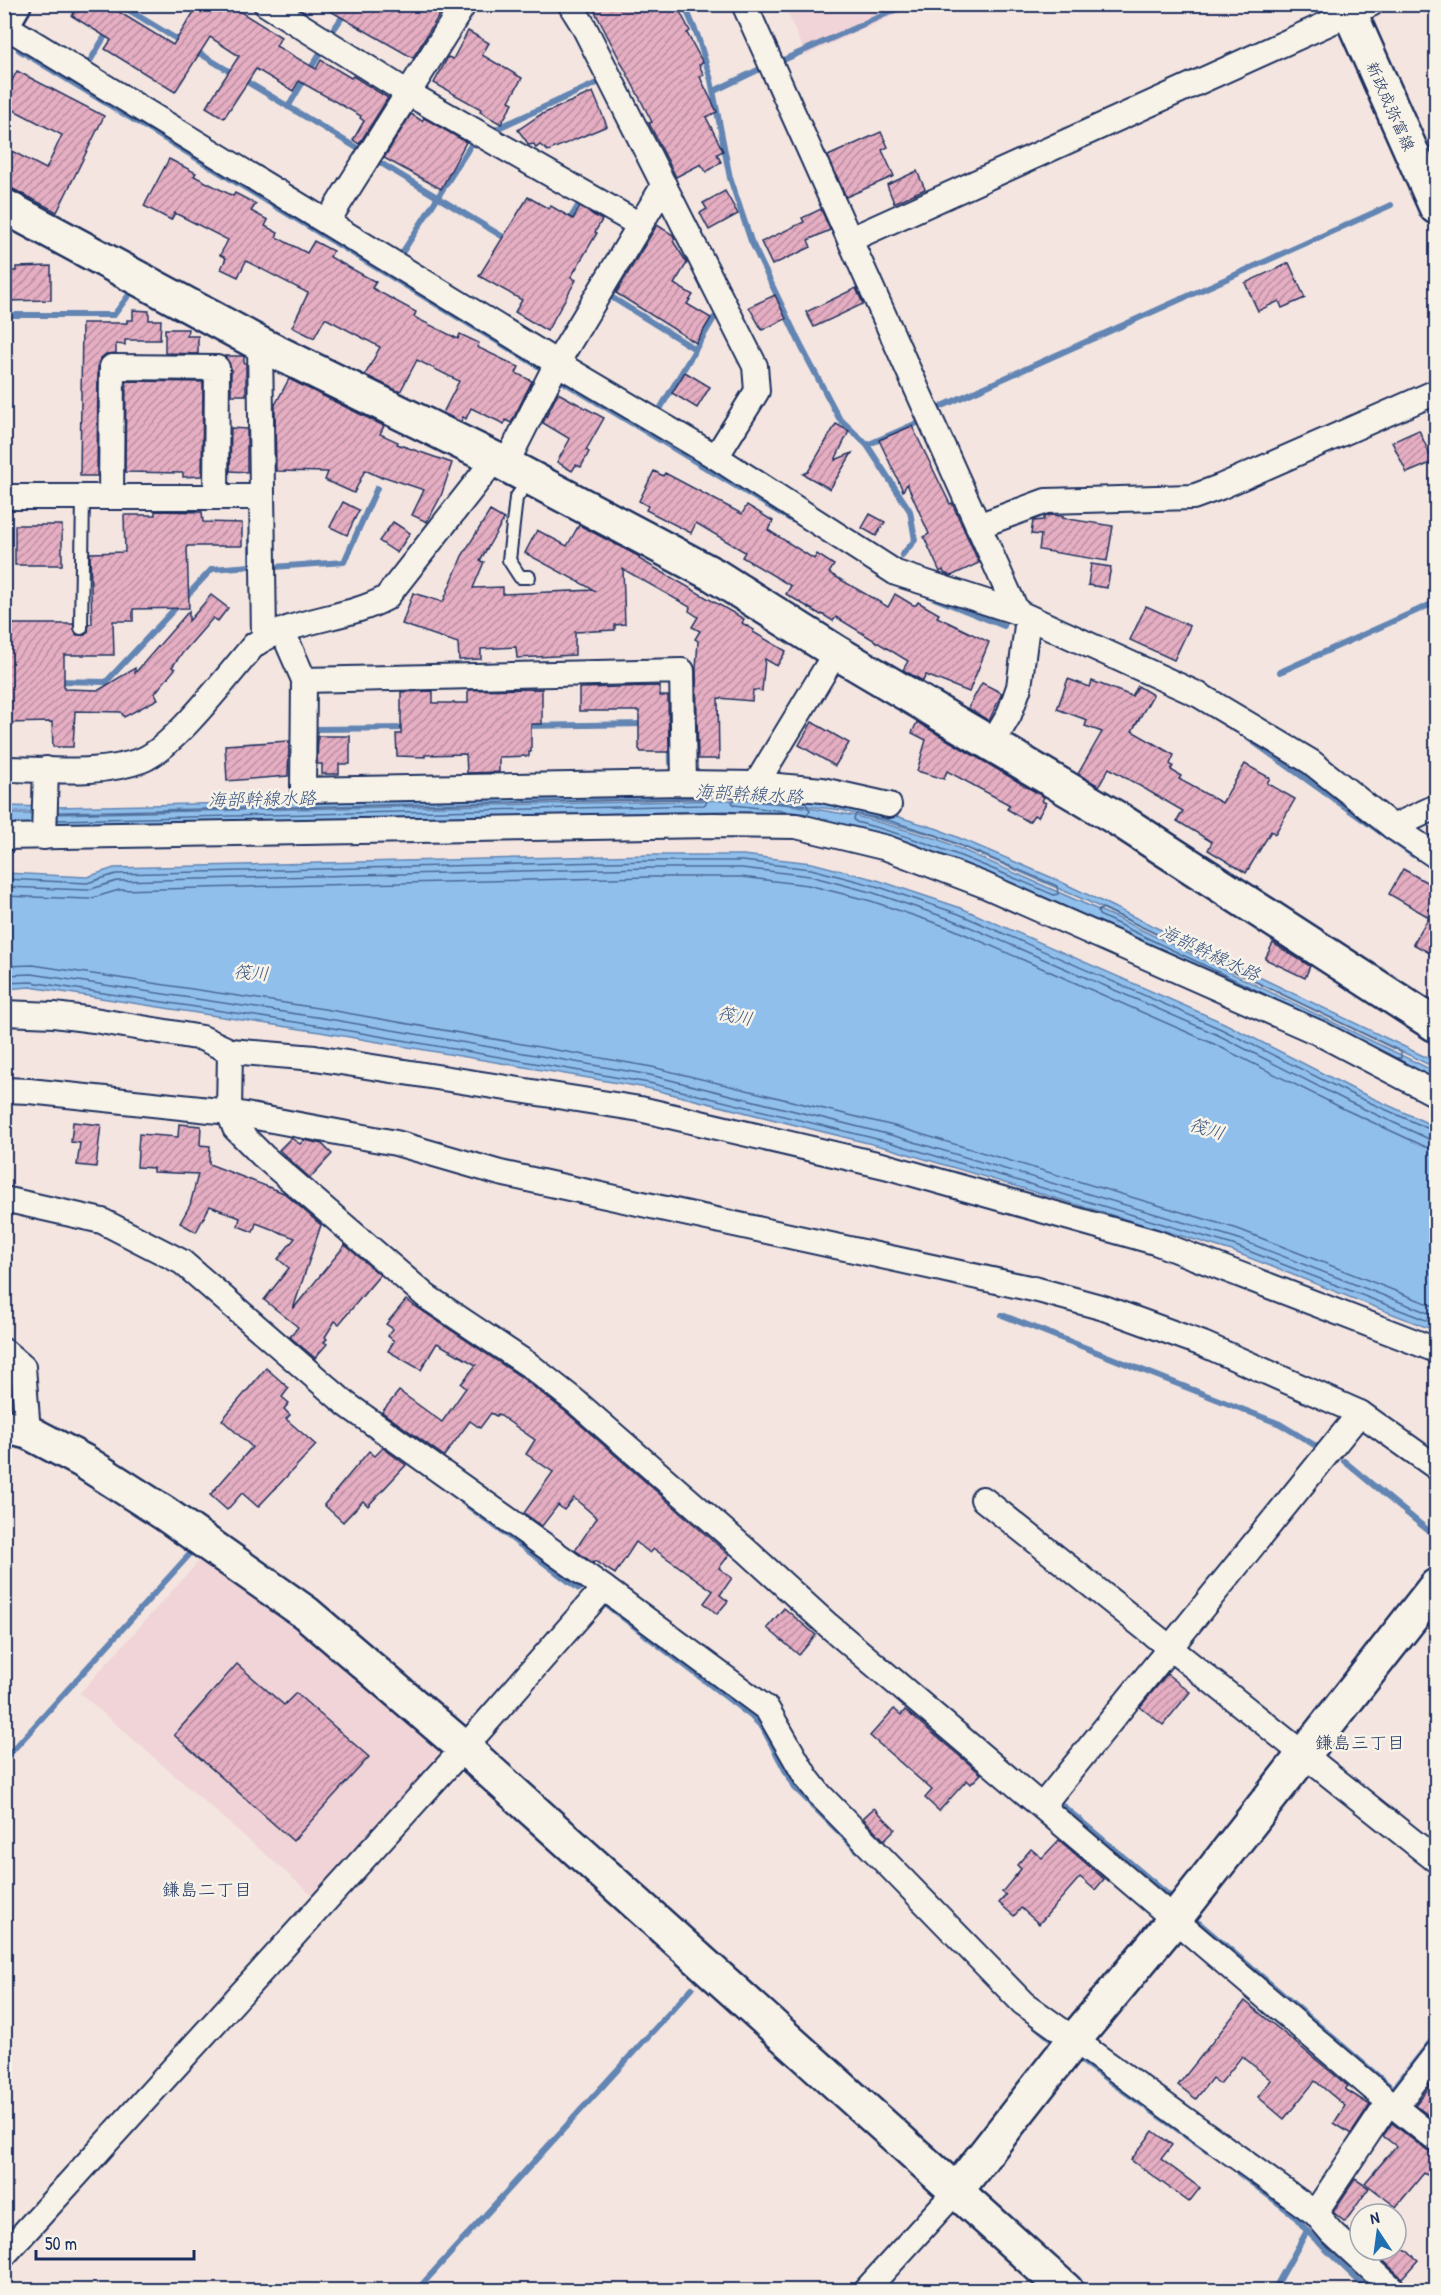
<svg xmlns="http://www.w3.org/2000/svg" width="1441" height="2295" font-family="'Patrick Hand','Klee One',sans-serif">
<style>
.built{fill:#f0d4d7}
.water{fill:#91bfeb;stroke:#6285b3;stroke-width:1.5}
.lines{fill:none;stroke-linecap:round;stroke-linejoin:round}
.shore{stroke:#4a6996;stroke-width:1.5}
.stream{stroke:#6285b3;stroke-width:6}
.building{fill:url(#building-hatch);stroke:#1b2f5e;stroke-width:1.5}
.lane-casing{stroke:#1b2f5e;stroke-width:16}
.street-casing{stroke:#1b2f5e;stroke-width:28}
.secondary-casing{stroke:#1b2f5e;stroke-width:38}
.lane{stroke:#f7f3e8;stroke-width:12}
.street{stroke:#f7f3e8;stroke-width:24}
.secondary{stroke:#f7f3e8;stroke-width:33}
.labels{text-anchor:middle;stroke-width:5;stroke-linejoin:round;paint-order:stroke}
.street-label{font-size:16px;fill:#1b2f5e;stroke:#f7f3e8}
.water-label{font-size:18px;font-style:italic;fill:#385381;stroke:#f7f3e8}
.neighbourhood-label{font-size:18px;fill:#1b2f5e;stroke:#f7f3e8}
</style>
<defs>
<pattern id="building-hatch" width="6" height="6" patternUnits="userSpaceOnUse" patternTransform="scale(1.5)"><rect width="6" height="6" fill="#e6aec2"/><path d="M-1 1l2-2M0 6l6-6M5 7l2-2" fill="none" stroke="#ba8ea1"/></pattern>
</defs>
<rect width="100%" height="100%" fill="#f4e5e0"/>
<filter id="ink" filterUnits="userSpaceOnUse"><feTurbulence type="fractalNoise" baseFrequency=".0167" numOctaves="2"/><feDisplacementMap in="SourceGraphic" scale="12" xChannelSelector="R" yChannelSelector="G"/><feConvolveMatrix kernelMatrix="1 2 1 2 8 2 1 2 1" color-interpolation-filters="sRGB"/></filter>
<g filter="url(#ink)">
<!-- built -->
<g class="built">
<path d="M784,5H917L806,55Z"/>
<path d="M199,1561L292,1626L447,1754L318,1900L80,1693Z"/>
</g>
<!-- water -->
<g class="water">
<path d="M685,793L796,797L889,814L938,829L1055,879L1436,1062V1068L1085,900L937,836L841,810L730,797L56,812H5V806L56,807Z"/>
<path d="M736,800L791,805L856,816L938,839L1119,919L1436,1072V1084L1133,936L957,860L897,838L842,825L727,811L53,826L5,825V814H56Z"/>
<path d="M649,855H743L812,863L877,880L961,908L1224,1023L1355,1090L1436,1127V1331L1232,1251L888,1148L647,1088L320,1032L30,987L5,989V873L87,877L114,868Z"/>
</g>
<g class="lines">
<!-- shore -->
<g class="shore">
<path d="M735,799L807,805L810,811L807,814L734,805L732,802Z"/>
<path d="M856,814L887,820L936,835L1057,886L1058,894L1054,895C989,867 925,839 856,822L854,819Z"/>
<path d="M58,820L704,805L707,802L704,799H686L58,813"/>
<path d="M4,879L87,883L116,874L649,861H742L811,869L876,886L959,914L1221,1029L1353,1095L1436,1132"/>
<path d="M4,887L88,890L117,881L649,868H742L810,876L874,893L956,921L1218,1035L1349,1102L1429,1139L1436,1140"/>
<path d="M4,896L89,899L119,890L649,877H741L808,885L871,901L953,929L1214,1044L1346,1110L1426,1147L1436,1149"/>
<path d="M4,966L33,965L324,1009L652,1067L894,1126L1238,1229L1436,1307"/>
<path d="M4,975L32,974L323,1018L650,1075L891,1135L1236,1238L1436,1316"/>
<path d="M4,983L31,982L321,1026L649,1083L889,1142L1233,1245L1436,1324"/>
<path d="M1275,999L1099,915L1098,911L1103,908L1401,1052V1058H1395"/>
</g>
<!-- stream -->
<g class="stream">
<path d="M684,4L698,37L711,80L730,178L751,241L802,348L839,418L867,445L910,511L915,540L902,555"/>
<path d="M122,6L183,43"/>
<path d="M332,32L345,13"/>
<path d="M19,50L546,371"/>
<path d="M194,50L357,148"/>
<path d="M90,61L108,31"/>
<path d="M781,61L908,4"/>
<path d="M714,91L760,69"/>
<path d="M288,107L320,53"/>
<path d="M496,129L599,82"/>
<path d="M379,162L510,241"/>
<path d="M567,224L581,201"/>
<path d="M402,253L471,145"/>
<path d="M608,295L695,349"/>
<path d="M4,315H114L134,288"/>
<path d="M557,378L792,520"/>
<path d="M938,408L1391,205"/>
<path d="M660,409L714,318"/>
<path d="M867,445L924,420"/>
<path d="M273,567L344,562L377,488"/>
<path d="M929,596L1004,626"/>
<path d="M1280,672L1436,602"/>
<path d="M56,681L106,682L212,569L251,566V535"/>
<path d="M662,724H670L671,763"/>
<path d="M524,726L646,724"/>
<path d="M313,729L409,728"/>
<path d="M1248,738L1413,855"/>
<path d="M1002,1315L1280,1424L1316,1446"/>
<path d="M1344,1461L1436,1537"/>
<path d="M463,1502L579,1589"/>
<path d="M608,1606L751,1716L763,1728L794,1787L857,1850"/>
<path d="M4,1760L189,1555"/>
<path d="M1056,1800L1172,1898"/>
<path d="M1199,1923L1393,2089L1436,2035"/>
<path d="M1033,2024L1050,2038"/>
<path d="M1083,2062L1207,2150"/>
<path d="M1239,2173L1294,2215L1307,2231L1368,2290"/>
<path d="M417,2290L692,1988"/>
<path d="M1274,2290L1307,2231"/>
</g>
</g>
<!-- building -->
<g class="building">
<path d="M79,4H106L173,45L199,4H228L281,37L276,46L316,69L321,60L351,78L353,76L388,98L359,144L353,140L364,121L360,118L361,116L299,81L293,91L256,69L224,118L206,107L239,56L210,37L175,92L105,49L111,40L72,16Z"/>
<path d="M318,4H446L413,58Z"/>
<path d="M591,4H676L690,31L687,33L703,63L699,65L704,75L700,77L717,112L706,117L723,151L717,154L721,162L706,172L701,164L676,177L649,123L652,122Z"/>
<path d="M468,31L489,43L482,55L522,78L509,101L513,103L501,124L480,112L481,109L434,83L448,57L453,59Z"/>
<path d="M17,71L104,116L57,212L13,189L4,187V147L46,169L62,135L4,105V96Z"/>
<path d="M593,92L607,126L548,151L540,145L536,148L534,144L529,145L518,130L540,115Z"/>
<path d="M411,114L422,121L424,118L466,142L441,189L384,158Z"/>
<path d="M881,132L888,147L882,150L894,176L846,197L828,156Z"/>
<path d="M169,159L196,173L194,176L233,196L235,193L256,204L251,211L268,220L265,226L278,233L276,237L307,253L314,241L333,251L330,257L376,282L372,288L416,312L414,317L458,339L460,334L479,343L477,347L519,367L516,373L532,381L511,423L506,420L504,424L471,408L466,419L463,417L461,422L443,413L459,381L417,360L400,392L365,375L380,347L325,318L314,338L292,327L308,293L246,261L238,277L221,269L226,258L220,255L228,240L175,213L171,220L144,206Z"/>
<path d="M917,171L925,189L894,203L887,185Z"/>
<path d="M725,191L738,214L709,230L700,213L707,209L703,203Z"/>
<path d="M528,197L549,209L551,206L573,219L580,207L602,220L595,232L597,233L571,277L576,280L547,331L515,312L522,300L479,276Z"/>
<path d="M821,209L830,230L808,240L811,247L772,265L761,242L804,222L802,218Z"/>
<path d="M657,225L673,235L675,239L673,241L687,263L674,284L693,295L687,304L711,318L696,343L616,293Z"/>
<path d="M1289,263L1305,298L1282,308L1279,301L1258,311L1245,283Z"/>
<path d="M51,266V300L4,301V271H16V267Z"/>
<path d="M856,288L863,304L814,327L806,312Z"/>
<path d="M775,295L786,319L762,330L749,307Z"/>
<path d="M133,310L149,311V320H161L160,340H125V345L116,344V353L106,354L100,359L98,367L97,476H80L82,323H127V320H133Z"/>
<path d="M165,329H188L187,336H198V354L165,353Z"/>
<path d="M225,356H244V363H246V395H231V368Z"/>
<path d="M685,372L710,387L697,408L672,393Z"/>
<path d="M289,379L384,426L380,434L398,442L397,444L452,463L441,496L427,522L412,515L424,490L382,476V478L365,470L354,493L325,480L328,472L276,471L275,405Z"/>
<path d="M126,381L203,382L202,476L183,477V473L125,472Z"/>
<path d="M558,393L604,418L586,450L589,452L581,467L576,465L572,471L557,462L570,439L543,423Z"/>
<path d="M836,424L849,431L835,460L852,453L830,489L803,474L808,472Z"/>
<path d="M912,426L950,504L952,503L979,563L951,576L944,573L943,570L940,572L924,537L929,534L907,484L903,491L879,440Z"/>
<path d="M231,428L247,429V472L230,471Z"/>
<path d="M1419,430L1433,462L1407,473L1392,442Z"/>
<path d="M654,471L663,476L665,473L742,514L747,505L773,521L768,530L814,559L817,554L834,565L829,573L888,607L895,594L913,605H916L918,602L939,614L937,617L989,642L969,692L926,675L923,681L903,670L908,661L836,617L833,621L822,614L821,615L786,594L791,586L742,557L745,552L696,523L691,533L646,510L648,506L639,501Z"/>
<path d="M343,502L359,510L347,535L330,527Z"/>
<path d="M155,511L202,512L203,522L242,523V546H187L189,608L133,609V621H113L114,655H64V689L99,690L135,668V673L189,611V621L211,595L228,608L218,621L213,618L180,656L172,667L175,669L155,693L158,699L124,717L121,712L75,711L73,747H53L52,722L4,723V624H73L76,635H85L88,632L89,624H92L90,553L125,552L124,515H155Z"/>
<path d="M490,511L504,519L480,561L484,562L473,588L503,587V594L594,590L525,553L537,530L567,546L579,525L640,557L639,559L744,619L742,623L754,630L753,632L786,651L777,666L765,659L762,691L753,690L752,701L718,698L719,759H698L696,669L698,641L695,639L700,631L692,627L698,617L689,611L690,607L623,569L625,624L615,625V630L575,632V655L517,658L516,647L481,649V659L459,660L458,643L402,624L413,593L443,602L462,556Z"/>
<path d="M870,514L885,522L876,536L862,528Z"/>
<path d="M1049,515L1063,516L1062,518L1113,526L1107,561L1039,550L1041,535L1031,534L1033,521L1044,520V517Z"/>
<path d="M393,522L410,533L397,553L379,541Z"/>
<rect x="15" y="525" width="47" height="40"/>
<path d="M1091,564L1111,567L1107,588L1088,585Z"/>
<path d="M1146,606L1190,626L1174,660L1130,640Z"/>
<path d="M1068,679L1090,687L1092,681L1132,696L1138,686L1153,695L1132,731L1174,755L1170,764L1173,766L1171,770L1181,776L1179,779L1222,803L1245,764L1270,778L1267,783L1295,799L1275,834L1271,831L1246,873L1208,850L1212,842L1177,821L1183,811L1109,768L1099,786L1078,774L1102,732L1085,726L1087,720L1057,709Z"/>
<path d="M982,683L1002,693L989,721L968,708Z"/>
<path d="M660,686V696H668L669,752H641L639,749V711H579V688Z"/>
<path d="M542,689V724H531V752H529V756L499,757V772L467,773L466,754L425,755V757L397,756L396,734H401V692L433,691V703H468V690Z"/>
<path d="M812,722L849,743L835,766L799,745Z"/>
<path d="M917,722L1044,797L1042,801L1046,803L1038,817L1034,815L1029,822L1007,809L1010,805L947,771L944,779L917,771L926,740L912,733Z"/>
<path d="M318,736H350V764H339V774H322V764H317Z"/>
<path d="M289,741L288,776L227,781L225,745Z"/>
<path d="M1403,869L1437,888V957L1413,944L1429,917L1389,894Z"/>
<path d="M1273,943L1310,966L1305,978L1265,959Z"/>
<path d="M73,1122L101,1125L96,1167L77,1165L80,1143L71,1142Z"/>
<path d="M179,1124L201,1126L200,1145L210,1146L209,1164L284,1193L321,1225L293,1309L345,1245L380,1275L339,1324L335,1321L325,1337L327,1339L324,1342L327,1344L315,1358L290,1337L298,1327L264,1300L289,1268L278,1259L295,1238L256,1223L253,1232L238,1226L240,1218L210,1206L196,1232L180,1223L190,1205L198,1174L153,1172V1168L137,1167L139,1134L178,1137Z"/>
<path d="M291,1138L300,1144L304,1140L322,1144L332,1154L310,1178L279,1150Z"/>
<path d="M406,1300L521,1377L566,1412L729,1555L719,1568L732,1578L720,1595L728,1601L717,1614L704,1603L713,1591L654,1549L650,1553L636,1542L615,1574L595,1561L593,1563L575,1550L597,1518L574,1498L564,1510L558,1505L542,1526L524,1513L553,1472L526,1454L535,1440L498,1414L496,1416L491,1413L480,1428L470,1421L444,1456L382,1412L399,1391L442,1422L466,1388L461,1384L476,1365L437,1343L421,1370L388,1351L394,1341L388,1336L393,1329L386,1324Z"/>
<path d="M266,1368L289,1388L282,1397L289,1403L284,1409L290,1415L286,1419L316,1445L258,1507L242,1493L227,1510L210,1495L252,1447L222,1420Z"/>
<path d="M383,1448L406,1465L368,1506L363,1501L343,1522L324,1505L369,1451L375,1456Z"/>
<path d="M784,1608L816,1635L799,1655L767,1628Z"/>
<path d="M237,1664L284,1705L296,1693L369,1757L293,1841L174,1735Z"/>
<path d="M1167,1674L1190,1692L1163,1725L1140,1707Z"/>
<path d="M894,1709L901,1715L905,1710L981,1774L971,1784L967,1780L939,1811L925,1798L932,1790L870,1736Z"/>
<path d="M874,1808L895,1829L884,1840L863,1818Z"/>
<path d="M1059,1840L1104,1879L1095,1890L1080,1877L1039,1924L1021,1908L1014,1916L999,1903L1006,1895L1002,1892L1021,1869L1017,1865L1031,1849L1042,1858Z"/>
<path d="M1245,2001L1348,2086L1345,2089L1370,2105L1351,2134L1334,2123L1345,2106L1315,2081L1284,2119L1258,2097L1271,2080L1242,2056L1220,2084L1212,2078L1196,2099L1178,2085Z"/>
<path d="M1437,2077V2122L1415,2105Z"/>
<path d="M1392,2123L1427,2151L1437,2154V2181L1424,2173L1396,2207L1365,2183L1396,2146L1383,2136Z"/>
<path d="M1153,2131L1172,2145L1161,2159L1200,2188L1189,2202L1131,2160Z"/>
<path d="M1355,2179L1369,2188L1345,2222L1333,2212Z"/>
<path d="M1372,2250H1406L1418,2260L1402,2278Z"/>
</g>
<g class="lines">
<!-- lane casing -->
<g class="lane-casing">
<g id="lane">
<path d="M529,577H520L509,560L516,498L530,479"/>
<path d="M81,628L83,497"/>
</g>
</g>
<!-- street casing -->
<g class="street-casing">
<g id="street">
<path d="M266,4L408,93L640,225"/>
<path d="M570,4L583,25L755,366L757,391L716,457"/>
<path d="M744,4L1017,612"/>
<path d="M4,25L557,363L716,457L896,573L1017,612L1199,695L1311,762L1393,827L1436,807"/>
<path d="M327,222L464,4"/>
<path d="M851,239L1371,4"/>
<path d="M260,344L264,638"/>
<path d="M506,464L557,363L664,185"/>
<path d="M4,497H262"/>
<path d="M111,497L112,367L217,368L216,497"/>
<path d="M978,526L1046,501L1193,497L1220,487L1436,392"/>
<path d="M283,632L304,680L303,790L684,783L756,784L822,790L889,805"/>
<path d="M304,680L682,671L684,783"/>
<path d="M992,744L1009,715L1019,687L1028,618"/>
<path d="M4,769C49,769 99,776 142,760C173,748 230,673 254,645C291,619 348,619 386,598L495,459"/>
<path d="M756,784L836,652"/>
<path d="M1393,827L1436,856"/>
<path d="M4,837L712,825L796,826L887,848L984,885L1319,1033L1436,1094"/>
<path d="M44,837L46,769"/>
<path d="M4,1013L54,1015L94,1020L202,1038L230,1051L315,1058L640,1109L885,1166L1155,1242L1436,1350"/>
<path d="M230,1051L229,1112L235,1128L263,1156L427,1297L529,1365L575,1401L747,1551L828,1625L1395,2107L1436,2140"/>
<path d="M4,1090L29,1091L229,1112L396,1143L500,1173L1038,1290L1104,1308L1203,1344L1360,1413L1436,1467"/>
<path d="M4,1199L102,1221L182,1262L346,1404L604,1588L767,1709L806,1777L820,1795L1023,2003L1315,2213L1332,2233L1394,2290"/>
<path d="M4,1351L23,1367L28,1432"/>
<path d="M983,1499L1436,1860"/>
<path d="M1042,1806L1360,1413"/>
<path d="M1395,2107L1436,2054"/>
<path d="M1315,2213L1389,2102"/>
<path d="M4,2255L464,1748L604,1588"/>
<path d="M866,2290L956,2191"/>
</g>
</g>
<!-- secondary casing -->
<g class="secondary-casing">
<g id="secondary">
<path d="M1346,4L1436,207"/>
<path d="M4,21L14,4"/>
<path d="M4,206L260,344L495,459L714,575L836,652L1118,819L1436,1025"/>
<path d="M4,1426L28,1432L83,1461L164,1513L306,1613L464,1748L1066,2290"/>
<path d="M956,2191L1075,2039L1174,1920L1436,1586"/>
</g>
</g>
<!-- lane -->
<use href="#lane" class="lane"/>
<!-- street -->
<use href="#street" class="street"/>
<!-- secondary -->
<use href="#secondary" class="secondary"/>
</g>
</g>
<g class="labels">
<!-- street labels -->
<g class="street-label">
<text transform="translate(1391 106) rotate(66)" y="6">新政成弥富線</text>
</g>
<!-- water labels -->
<g class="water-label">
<text transform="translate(749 794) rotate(3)" y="6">海部幹線水路</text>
<text transform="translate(262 799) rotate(-1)" y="6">海部幹線水路</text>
<text transform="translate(1210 953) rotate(25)" y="6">海部幹線水路</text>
<text transform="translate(251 973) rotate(4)" y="6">筏川</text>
<text transform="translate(735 1016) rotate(11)" y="6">筏川</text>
<text transform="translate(1207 1129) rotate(17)" y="6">筏川</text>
</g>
<!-- neighbourhood labels -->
<g class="neighbourhood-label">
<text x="1360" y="1749">鎌島三丁目</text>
<text x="207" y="1896">鎌島二丁目</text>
</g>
</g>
<!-- margin -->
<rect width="1441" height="2295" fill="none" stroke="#f7f3e8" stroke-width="24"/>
<rect x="12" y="12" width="1417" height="2271" fill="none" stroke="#1b2f5e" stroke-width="2" filter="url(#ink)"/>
<!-- north arrow -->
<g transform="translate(1378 2232) rotate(347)"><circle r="28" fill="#f7f3e8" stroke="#9fa5b1" stroke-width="1.5"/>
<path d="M0-4.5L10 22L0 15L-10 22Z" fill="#1f6fb2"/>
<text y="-9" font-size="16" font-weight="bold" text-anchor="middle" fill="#1b2f5e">N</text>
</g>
<!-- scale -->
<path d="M36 2250v9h158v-9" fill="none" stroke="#1b2f5e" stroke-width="3"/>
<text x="45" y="2250" font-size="18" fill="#1b2f5e" stroke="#f7f3e8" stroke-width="4.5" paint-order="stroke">50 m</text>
</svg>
